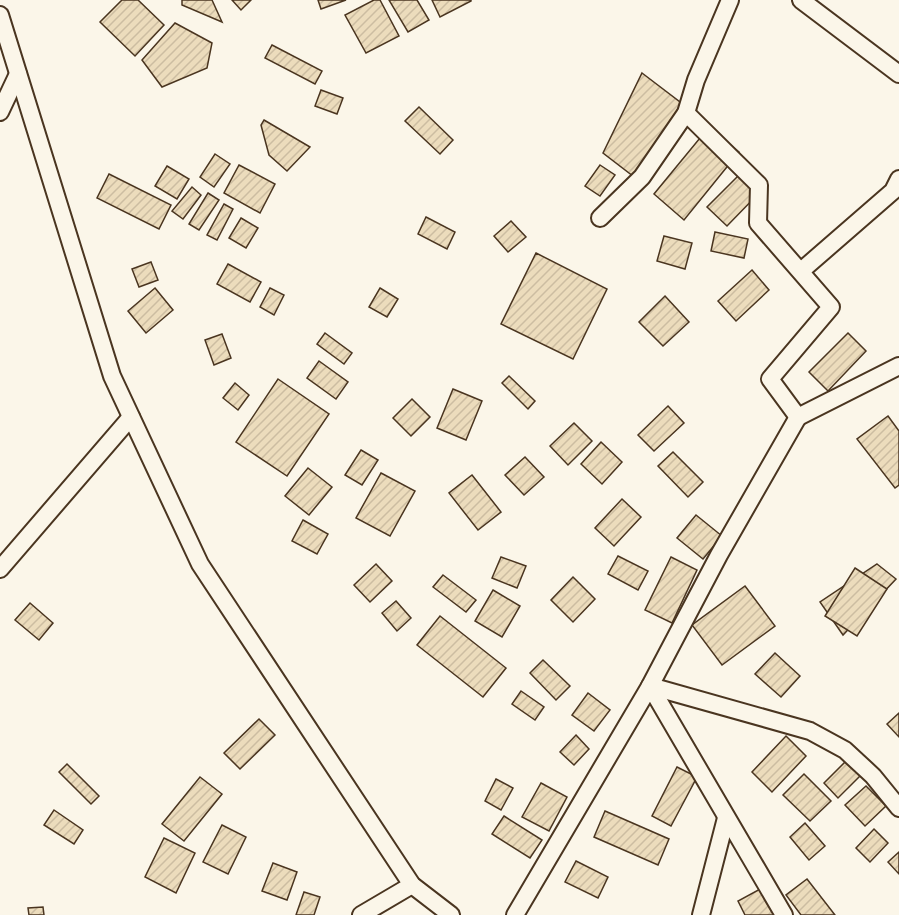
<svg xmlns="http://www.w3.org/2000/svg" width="899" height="915" font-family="'Source Sans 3',sans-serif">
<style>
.building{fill:url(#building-hatch);stroke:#4a3520;stroke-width:1.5}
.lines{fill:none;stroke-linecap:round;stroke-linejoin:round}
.minor-casing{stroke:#4a3520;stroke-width:20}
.minor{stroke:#fbf6e9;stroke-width:16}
</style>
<defs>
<pattern id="building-hatch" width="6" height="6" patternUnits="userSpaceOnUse" patternTransform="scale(1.5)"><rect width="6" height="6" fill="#ecdcbc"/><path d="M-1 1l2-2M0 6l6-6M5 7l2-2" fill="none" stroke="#ccbda1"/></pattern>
</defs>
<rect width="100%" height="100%" fill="#fbf6e9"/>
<!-- building -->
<g class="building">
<path d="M122,0H138L164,25L135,56L100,22Z"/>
<path d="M182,0H212L222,22L182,5Z"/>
<path d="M232,0H251L241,10Z"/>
<path d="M318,0H346L321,9Z"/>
<path d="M374,0H380L399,36L366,53L345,15Z"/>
<path d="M389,0H417L429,20L408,32Z"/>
<path d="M432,0H471V1L440,17Z"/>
<path d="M175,23L212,43L207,68L162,87L142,60Z"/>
<path d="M272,45L322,71L315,84L265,58Z"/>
<path d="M642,73L697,115L642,183L603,153Z"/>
<path d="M321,90L343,98L337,114L315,106Z"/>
<path d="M419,107L453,140L440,154L405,121Z"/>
<path d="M264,120L310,147L287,171L269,155L261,125Z"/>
<path d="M709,127L739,152L684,220L654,194Z"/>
<path d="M215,154L230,164L214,187L200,177Z"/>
<path d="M239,165L275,184L260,213L224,193Z"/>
<path d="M600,165L615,175L600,196L585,186Z"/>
<path d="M167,166L189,179L177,199L155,186Z"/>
<path d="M742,172L761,191L727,226L707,207Z"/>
<path d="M109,174L171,205L159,229L97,198Z"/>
<path d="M192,187L201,195L183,219L172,211Z"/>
<path d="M208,193L219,200L199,230L189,224Z"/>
<path d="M224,204L233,209L217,240L207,235Z"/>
<path d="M426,217L455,232L447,249L418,234Z"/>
<path d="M241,218L258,228L246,248L229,238Z"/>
<path d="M511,221L526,237L508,252L494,236Z"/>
<path d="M715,232L748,239L744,258L711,251Z"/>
<path d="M664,236L692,243L685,269L657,261Z"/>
<path d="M536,253L607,289L573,359L501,324Z"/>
<path d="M151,262L158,280L139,287L132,269Z"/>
<path d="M228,264L261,282L250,302L217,284Z"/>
<path d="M752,270L769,290L736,321L718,301Z"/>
<path d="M155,288L173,310L146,333L128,311Z"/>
<path d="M270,288L284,295L274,315L260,307Z"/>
<path d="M380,288L398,299L387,317L369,307Z"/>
<path d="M665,296L689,322L663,346L639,322Z"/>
<path d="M325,333L352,353L344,364L317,344Z"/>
<path d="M848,333L866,351L828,391L809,372Z"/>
<path d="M222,334L231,358L214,365L205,340Z"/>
<path d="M319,361L348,382L336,399L307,378Z"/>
<path d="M509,376L535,401L528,409L502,383Z"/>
<path d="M278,379L329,414L287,476L236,442Z"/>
<path d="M235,383L249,395L238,410L223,398Z"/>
<path d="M453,389L482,401L466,440L437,428Z"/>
<path d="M412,399L430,417L411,436L393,418Z"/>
<path d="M668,406L684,423L654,451L638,435Z"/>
<path d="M888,416L899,431V485L895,488L857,439Z"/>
<path d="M574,423L592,441L568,465L550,446Z"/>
<path d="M601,442L622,462L602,484L581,464Z"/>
<path d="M361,450L378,460L362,485L345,475Z"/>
<path d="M673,452L703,482L688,497L658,466Z"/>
<path d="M525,457L544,477L524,495L505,475Z"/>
<path d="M308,468L332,487L309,515L285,496Z"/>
<path d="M381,473L415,491L390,536L356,518Z"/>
<path d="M472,475L501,512L478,530L449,493Z"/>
<path d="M622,499L641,517L614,546L595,528Z"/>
<path d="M696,515L722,536L703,559L677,538Z"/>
<path d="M303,520L328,534L317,554L292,541Z"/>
<path d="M618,556L648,571L638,590L608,574Z"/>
<path d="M501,557L526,566L517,588L492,578Z"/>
<path d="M671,557L697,570L672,623L645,610Z"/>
<path d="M376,564L392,581L370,602L354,585Z"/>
<path d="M877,564L896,579L843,635L820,602Z"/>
<path d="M855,568L887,589L857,636L825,616Z"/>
<path d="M443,575L476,600L466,612L433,587Z"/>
<path d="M573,577L595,599L573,622L551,600Z"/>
<path d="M745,586L775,626L722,665L692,625Z"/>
<path d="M493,590L520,606L502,637L475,621Z"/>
<path d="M396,601L411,618L397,631L382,613Z"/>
<path d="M30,603L53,623L39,640L15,620Z"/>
<path d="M440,616L506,668L483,697L417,645Z"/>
<path d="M775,653L800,676L781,697L755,674Z"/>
<path d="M543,660L570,686L556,700L530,673Z"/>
<path d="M521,691L544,707L535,720L512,704Z"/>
<path d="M588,693L610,710L594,731L572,715Z"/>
<path d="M899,713V737L887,724Z"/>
<path d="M259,719L275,735L240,769L224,753Z"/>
<path d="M576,735L589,749L574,765L560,752Z"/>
<path d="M786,736L806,756L772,792L752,772Z"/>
<path d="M848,759L862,774L838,798L824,783Z"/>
<path d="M67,764L99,796L91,804L59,772Z"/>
<path d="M677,767L697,777L671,826L652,816Z"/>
<path d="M804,774L831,801L810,821L783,795Z"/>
<path d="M200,777L222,794L184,841L162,824Z"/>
<path d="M496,779L513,788L501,810L485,801Z"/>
<path d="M541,783L567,797L549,831L522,817Z"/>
<path d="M866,786L886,806L865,826L845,805Z"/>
<path d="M54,810L83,830L74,844L44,825Z"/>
<path d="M605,811L669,839L658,865L594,837Z"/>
<path d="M504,816L542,840L530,858L492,834Z"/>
<path d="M805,823L825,846L809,860L790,837Z"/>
<path d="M222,825L246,837L228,874L203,862Z"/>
<path d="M874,829L888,843L870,862L856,848Z"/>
<path d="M164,838L195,853L176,893L145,877Z"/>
<path d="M899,852V874L888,862Z"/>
<path d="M576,861L608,877L598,898L565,882Z"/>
<path d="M273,863L297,872L287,900L262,891Z"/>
<path d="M807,879L835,915H801L786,895Z"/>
<path d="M762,888L777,915H745L738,901Z"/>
<path d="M304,892L320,897L314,915H296Z"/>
<path d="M43,907L44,915H29L28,908Z"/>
</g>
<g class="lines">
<!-- minor casing -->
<g class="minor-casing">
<g id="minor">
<path d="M801,0L899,74"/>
<path d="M0,15L112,376L200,564L412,885L451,915"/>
<path d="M0,112L18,74"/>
<path d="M686,113L759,185L758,223L831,307L770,379L798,417L899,366"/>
<path d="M600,218L642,177L686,113L696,80L730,0"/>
<path d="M801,271L893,191L899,179"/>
<path d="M798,417L719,555L650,686L810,731L845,750L873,776L899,808"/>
<path d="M0,569L131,417"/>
<path d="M361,915L412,885"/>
<path d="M515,915L650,686L784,915"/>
<path d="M701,915L726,818"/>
</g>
</g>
<!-- minor -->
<use href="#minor" class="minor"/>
</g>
</svg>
